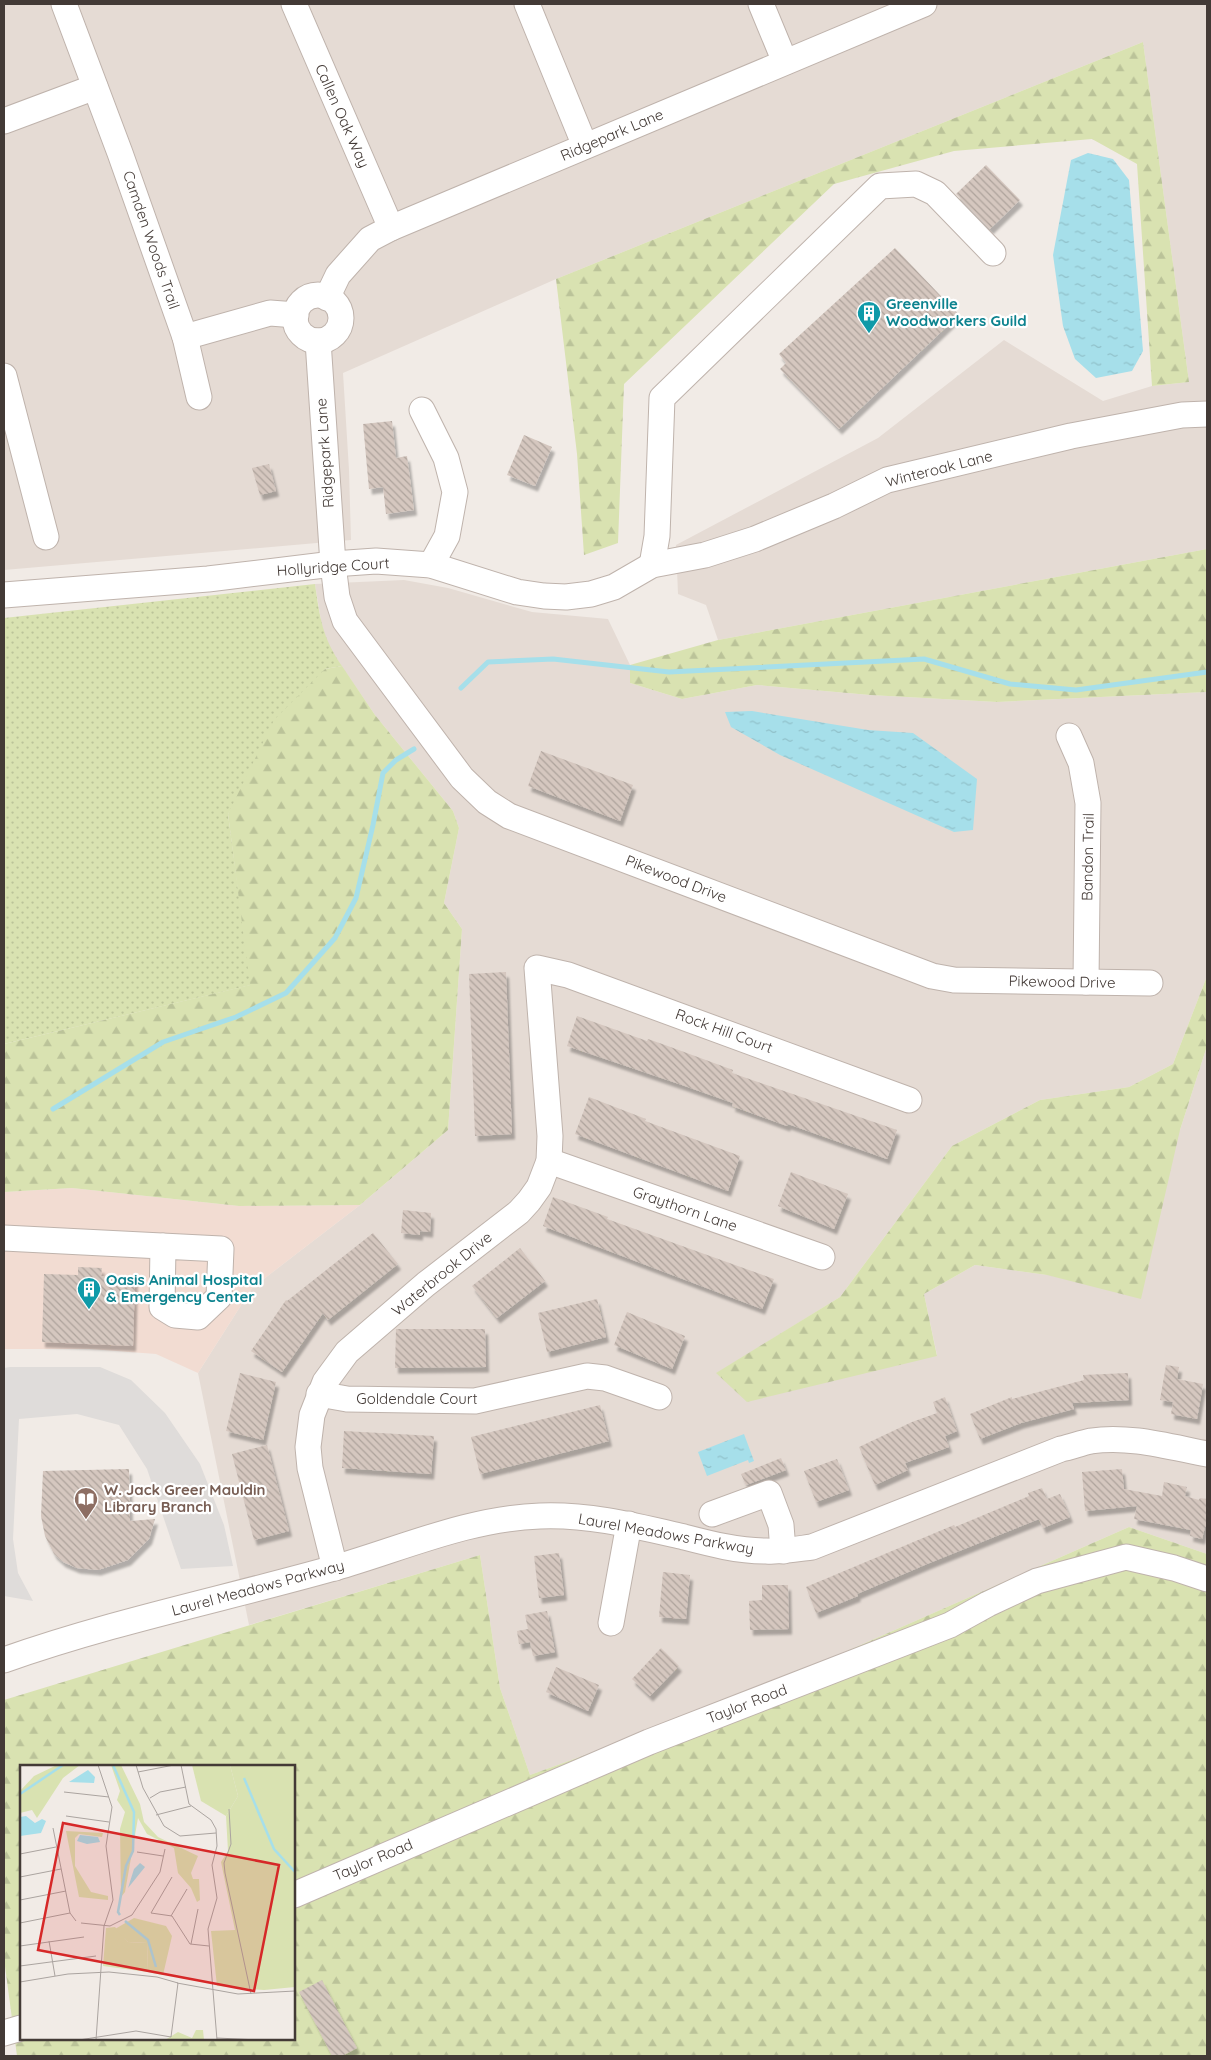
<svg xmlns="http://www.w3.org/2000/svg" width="1211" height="2060" font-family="Quicksand,sans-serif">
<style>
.residential{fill:#e5dbd4}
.commercial{fill:#f2dcd2}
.grass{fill:url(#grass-dots)}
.forest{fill:url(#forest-firs);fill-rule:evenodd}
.parking{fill:#dfdcda}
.water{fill:url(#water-ripples)}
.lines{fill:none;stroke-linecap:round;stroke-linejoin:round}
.stream{stroke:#a6dfea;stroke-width:5}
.building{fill:url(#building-back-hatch);filter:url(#shadow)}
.minor-casing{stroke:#bfb3ac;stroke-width:27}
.minor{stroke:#fff;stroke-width:25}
.labels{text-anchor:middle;stroke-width:4.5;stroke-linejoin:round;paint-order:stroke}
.street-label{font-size:15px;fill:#433a36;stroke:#fff}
.culture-label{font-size:15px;font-weight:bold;fill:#0d838f;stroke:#fff;text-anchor:start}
.education-label{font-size:15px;font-weight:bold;fill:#785e54;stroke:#fff;text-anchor:start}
.inset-river{fill:none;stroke:#a6dfea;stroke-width:2.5}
.inset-road{fill:none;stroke:#aba4a0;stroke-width:1}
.view{fill:#d62828;fill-opacity:0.15;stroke:#d62828;stroke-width:2.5}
.inset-edge{fill:none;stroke:#433a36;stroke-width:2.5}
</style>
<defs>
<pattern id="grass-dots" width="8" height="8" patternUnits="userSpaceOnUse" patternTransform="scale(1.25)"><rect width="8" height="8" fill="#d9e2b1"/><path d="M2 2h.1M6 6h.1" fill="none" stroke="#bbc399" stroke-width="1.8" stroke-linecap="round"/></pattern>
<pattern id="forest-firs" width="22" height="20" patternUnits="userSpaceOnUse" patternTransform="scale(1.25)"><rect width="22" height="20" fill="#d9e2b1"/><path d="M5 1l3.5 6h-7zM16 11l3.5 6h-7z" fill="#bbc399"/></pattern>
<pattern id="water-ripples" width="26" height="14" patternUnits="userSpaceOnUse" patternTransform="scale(1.25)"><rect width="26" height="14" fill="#a6dfea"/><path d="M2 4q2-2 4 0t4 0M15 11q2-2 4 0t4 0" fill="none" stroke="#90c0c9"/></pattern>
<pattern id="building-back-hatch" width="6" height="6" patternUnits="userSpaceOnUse" patternTransform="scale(1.25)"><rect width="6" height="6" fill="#d5c7bf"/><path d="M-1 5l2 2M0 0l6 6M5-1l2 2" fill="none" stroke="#aea39c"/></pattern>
<filter id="shadow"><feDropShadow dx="3" dy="5.5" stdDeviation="1" flood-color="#0004"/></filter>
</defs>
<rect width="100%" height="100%" fill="#f1ebe6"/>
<!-- residential -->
<g class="residential">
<path d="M4,4H1207V549L718,640L706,605L678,594L676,545L878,438L1004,340L1103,401L1152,386L1189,382L1143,42L556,279L343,373L349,470L351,540L4,570Z"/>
<path d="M404,580L448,588L532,612L608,619L630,665V683L682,699L757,685L870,695L997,702L1207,692V976L1173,1064L1129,1087L1040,1100L952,1146L840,1297L717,1373L937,1355L924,1294L975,1265L1047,1275L1180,1130L1207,1046V1554L1129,1527L729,1703L530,1775L500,1688L480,1555L249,1625L198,1373L252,1288L360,1205L448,1130L462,929L444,903L459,828L453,811L375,715L330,649L322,627L315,584Z"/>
</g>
<!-- commercial -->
<path class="commercial" d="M72,1188L239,1206L360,1205L252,1288L198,1373L156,1354L90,1349H4V1192Z"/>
<!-- grass -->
<path class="grass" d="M315,584C320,618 322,637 342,666L325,669L228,814L251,985L4,1044V618Z"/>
<!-- forest -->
<g class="forest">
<path d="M1143,42L1189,382L1152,386L1137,164L1092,139L954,151L834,184L624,384L618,543L584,555L577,454L556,279Z"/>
<path d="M1207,549V692L997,702L870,695L757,685L682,699L630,683V665L718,640Z"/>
<path d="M342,666L375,715L453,811L459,828L444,903L462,929L448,1130L360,1205L239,1206L72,1188L4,1192V1044L250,985L228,814L274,720L325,669Z"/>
<path d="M1207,976V1046L1180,1130L1141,1299L1047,1275L975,1265L924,1294L937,1356L747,1402L716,1373L840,1297L952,1146L1040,1100L1129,1087L1173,1064Z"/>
<path d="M1129,1527L1207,1554V2056H17L4,1959V1700L480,1555L500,1688L530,1775L729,1703ZM21,1766H294V2039H21Z"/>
</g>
<!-- parking -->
<path class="parking" d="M10,1367H100L131,1380L165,1413L200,1464L224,1525L233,1566L181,1569L147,1469L119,1425L77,1414L19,1419L13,1539L18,1573L33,1601L4,1596V1368Z"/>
<!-- water -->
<g class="water">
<path d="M1088,153L1113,159L1129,180L1143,351L1132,371L1096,378L1075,359L1063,326L1053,255L1071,160Z"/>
<path d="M752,711L868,730L913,733L977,779L973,830L954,832L780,755L731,727L725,712Z"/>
<path d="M744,1434L754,1461L749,1463L748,1460L707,1476L698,1452Z"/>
</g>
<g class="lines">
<!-- stream -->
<g class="stream">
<path d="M461,688L488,662L553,659L669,672L924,659L1010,684L1076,690L1207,672"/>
<path d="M53,1109L163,1042L236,1017L286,993L335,938L356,898L373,825L383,773L396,760L414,749"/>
</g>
</g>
<!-- building -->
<g class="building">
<path d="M986,165L1020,200L990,229L956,194Z"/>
<path d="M895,248L959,315L839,429L780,369L786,363L779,354Z"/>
<path d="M392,421L396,458L407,456L414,510L386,514L383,487L369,489L363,424Z"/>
<path d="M524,435L552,447L535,486L507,475Z"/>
<path d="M269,464L276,491L260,495L252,468Z"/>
<path d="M541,751L633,785L620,821L528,786Z"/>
<path d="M506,972L512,1134L475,1136L469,974Z"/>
<path d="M577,1016L647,1041L648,1039L665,1045L733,1070L732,1073L897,1130L887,1159L788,1124L787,1126L732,1106L733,1103L682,1085L567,1046Z"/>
<path d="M589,1097L646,1119L645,1121L740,1156L728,1191L575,1134Z"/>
<path d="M791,1172L848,1194L834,1229L778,1206Z"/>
<path d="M553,1197L608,1217L607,1219L774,1279L762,1309L543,1226Z"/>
<path d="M403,1210L431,1213L430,1232L420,1231V1235L401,1233Z"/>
<path d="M373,1233L398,1264L328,1320L323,1313L282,1372L251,1351L286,1300L287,1301Z"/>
<path d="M520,1248L545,1281L497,1318L472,1286Z"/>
<path d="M78,1267L102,1268L101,1276L135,1277L133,1346L42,1342L44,1274L78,1275Z"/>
<path d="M597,1299L606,1337L547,1352L538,1313Z"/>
<path d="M627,1312L685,1336L672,1369L614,1345Z"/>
<path d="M396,1329H485L486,1367L395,1368Z"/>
<path d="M1166,1365L1179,1367L1177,1379L1203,1384L1197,1419L1171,1414L1173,1402L1160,1400Z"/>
<path d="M240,1373L276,1382L263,1440L226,1431Z"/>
<path d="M1128,1373L1129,1400L1072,1403L1074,1409L1021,1423L980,1439L970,1414L1012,1397V1399L1084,1380L1083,1375Z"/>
<path d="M945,1397L957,1431L945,1436L949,1447L905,1463L908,1470L875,1485L859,1447L912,1422L937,1413L933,1402Z"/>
<path d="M600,1405L609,1441L480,1474L471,1437Z"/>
<path d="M344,1431L434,1436L431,1474L342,1468Z"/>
<path d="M267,1445L289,1531L254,1540L232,1454Z"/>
<path d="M781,1458L786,1470L746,1485L741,1474Z"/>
<path d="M837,1459L849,1490L816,1502L804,1471Z"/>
<path d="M129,1469L130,1521L155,1519L149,1539L128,1560L98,1570L77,1568L63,1562L54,1554L45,1536L41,1516L43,1471Z"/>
<path d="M1122,1469L1124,1489L1162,1496L1164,1482L1187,1487L1185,1496L1199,1500L1200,1498L1207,1499V1527H1205L1202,1539L1190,1536L1191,1530L1134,1519L1137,1506L1085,1511L1082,1472Z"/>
<path d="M1042,1488L1047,1499L1060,1494L1070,1517L1043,1528L1039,1519L927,1564L857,1594L858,1596L816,1613L806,1587L954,1525L955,1527L1029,1496L1028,1493Z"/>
<path d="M559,1553L564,1595L539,1598L534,1556Z"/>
<path d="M663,1572L690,1575L686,1619L659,1617Z"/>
<path d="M762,1585H788L789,1629L750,1630L749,1601L762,1600Z"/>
<path d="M547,1611L555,1652L533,1656L530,1642L519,1644L517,1631L528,1629L525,1615Z"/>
<path d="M661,1648L679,1666L650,1696L632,1679Z"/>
<path d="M556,1667L599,1685L588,1711L546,1692Z"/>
<path d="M322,1980L357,2048L342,2056H332L299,1992Z"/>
</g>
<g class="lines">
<!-- minor casing -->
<g class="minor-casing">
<g id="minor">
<path d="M64,4L120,153L185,337L199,397"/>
<path d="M294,4L391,228"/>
<path d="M527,4L585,146"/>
<path d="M761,4L785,62"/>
<path d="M4,121L95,87"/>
<circle cx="318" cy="318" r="23"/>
<path d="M327,298L338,275L370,239L391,228L924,4"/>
<path d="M185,337L270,313L296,315"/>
<path d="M318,341L333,564L337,597L345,621L462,778L487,802L509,816L932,976L954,980L1150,983"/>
<path d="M4,376L46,537"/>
<path d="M422,410L446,458L455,492L447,536L431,565"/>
<path d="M652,565L657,536L662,398L880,186L916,184L935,193L993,253"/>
<path d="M4,595L208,579L333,564L376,561L431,565L517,592L544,596L566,597L591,594L614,587L652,565L705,555L755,539L834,506L887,480L1071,436L1182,415L1207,414"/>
<path d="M1069,736L1081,763L1088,803L1086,982"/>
<path d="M549,1161L822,1257"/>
<path d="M4,1238L221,1249L219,1297L198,1317L175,1315L162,1307L163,1246"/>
<path d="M319,1394L347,1399L475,1401L587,1376L605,1378L659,1397"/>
<path d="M712,1514L769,1493L781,1525L783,1551"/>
<path d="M335,1568L310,1468L308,1447L312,1415L325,1382L347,1352L426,1284L519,1212L529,1201L539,1187L549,1161L550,1136L537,968L568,975L909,1100"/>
<path d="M611,1623L629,1524"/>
<path d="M4,1660C111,1622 224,1599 334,1568C401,1549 469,1518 540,1516C589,1514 636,1526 684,1537C711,1544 738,1551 766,1551C782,1552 797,1549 812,1547L1061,1449C1071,1447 1081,1443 1091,1441C1129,1435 1170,1447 1207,1454"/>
<path d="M294,1895L649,1742L950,1625L988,1604L1037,1581L1126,1557L1174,1568L1207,1579"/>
<path d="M4,2033L21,2028"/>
</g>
</g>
<!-- minor -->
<use href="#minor" class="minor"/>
</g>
<!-- icons -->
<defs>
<g id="building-pin" transform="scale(1.25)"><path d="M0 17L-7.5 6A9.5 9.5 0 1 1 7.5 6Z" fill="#0f9aa8" stroke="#fff"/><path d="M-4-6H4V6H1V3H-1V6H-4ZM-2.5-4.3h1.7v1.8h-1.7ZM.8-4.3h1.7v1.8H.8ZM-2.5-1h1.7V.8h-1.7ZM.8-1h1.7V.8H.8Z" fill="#fff"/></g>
<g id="library-pin" transform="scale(1.25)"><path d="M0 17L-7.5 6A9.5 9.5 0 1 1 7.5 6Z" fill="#8d6e63" stroke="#fff"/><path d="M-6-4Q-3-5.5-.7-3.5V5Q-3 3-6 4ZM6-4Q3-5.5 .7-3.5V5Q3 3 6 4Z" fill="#fff"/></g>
</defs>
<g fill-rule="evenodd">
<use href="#building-pin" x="869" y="313"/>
<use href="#building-pin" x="89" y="1289"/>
<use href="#library-pin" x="86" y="1499"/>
</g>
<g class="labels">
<!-- street labels -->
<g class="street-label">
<text transform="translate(342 116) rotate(66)" y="5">Callen Oak Way</text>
<text transform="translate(612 135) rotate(-23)" y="5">Ridgepark Lane</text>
<text transform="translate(151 240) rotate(71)" y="5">Camden Woods Trail</text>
<text transform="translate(325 453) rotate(-94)" y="5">Ridgepark Lane</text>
<text transform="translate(939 469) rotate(-14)" y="5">Winteroak Lane</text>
<text transform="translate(333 567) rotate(-4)" y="5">Hollyridge Court</text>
<text transform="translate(1088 857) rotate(-89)" y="5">Bandon Trail</text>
<text transform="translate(676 879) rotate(21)" y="5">Pikewood Drive</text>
<text transform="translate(1062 982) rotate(1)" y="5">Pikewood Drive</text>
<text transform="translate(724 1031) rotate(20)" y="5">Rock Hill Court</text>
<text transform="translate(685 1209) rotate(19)" y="5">Graythorn Lane</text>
<text transform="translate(442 1274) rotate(-39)" y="5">Waterbrook Drive</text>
<text x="417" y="1404">Goldendale Court</text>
<text transform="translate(666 1534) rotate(10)" y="5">Laurel Meadows Parkway</text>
<text transform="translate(258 1588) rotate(-15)" y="5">Laurel Meadows Parkway</text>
<text transform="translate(747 1704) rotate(-21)" y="5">Taylor Road</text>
<text transform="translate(373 1860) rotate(-23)" y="5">Taylor Road</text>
</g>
<!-- culture labels -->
<g class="culture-label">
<text x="886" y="309">Greenville<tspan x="886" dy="17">Woodworkers Guild</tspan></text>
<text x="106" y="1285">Oasis Animal Hospital<tspan x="106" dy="17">&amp; Emergency Center</tspan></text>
</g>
<!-- education labels -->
<g class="education-label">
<text x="104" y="1495">W. Jack Greer Mauldin<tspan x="104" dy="17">Library Branch</tspan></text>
</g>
</g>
<!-- overview -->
<g transform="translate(20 1765)">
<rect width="275" height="275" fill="#f1ebe6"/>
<path d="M172,0H210L218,31L206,51L181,36ZM95,162L108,177L127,178L128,207L83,201L86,163Z" fill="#d9e2b1"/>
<path d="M37,0H60L43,13L17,53L12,45L0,48V26L14,11ZM91,0H101L120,39L124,57L138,72L178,91L171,108L173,114H179L180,135L177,137L171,123L158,108L154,83L127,69L118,53L105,127L101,132L100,64L105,47L97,35L100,26ZM210,0H275V222L244,225L197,221L191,166L215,165L201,97L208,86L206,51L218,31ZM46,66L83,68L82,72L59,69L55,73V101L71,127L88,131V135L59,132ZM114,153L146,161L152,171L143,210L128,207L127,178L108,177L95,164ZM176,265H183L184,275H145L158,267L172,273Z" fill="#d9e2b1"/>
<path d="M68,5L75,12L74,18L49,17ZM6,51L15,58L22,54L26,56L21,68L0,71V52ZM60,70L78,72L80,77L67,79L57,76ZM120,98L125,102L108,123L114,104Z" fill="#a6dfea"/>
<path class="inset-river" d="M93,0L114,47L113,86L106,101L98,147L100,150M224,13L254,84L275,107M0,29L43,0M105,156L128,175L136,202"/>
<path class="inset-road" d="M116,0L123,23L144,61L160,71L196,68M161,0L169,39L191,55L196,64L197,81L192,100L197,133L188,164L197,275M118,7L154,0M44,27L89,32M130,33L140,27L166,22M209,44L211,79L204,98L205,108L231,229M136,50L171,41M46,51L89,57M33,63L50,148L56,156M117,87L143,91M0,89L36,82M0,112L41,104M152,112L131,148L152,151L170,179L189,181M0,135L46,126M151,151L167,124M0,158L50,148M61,158L90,161L112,150L140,107L145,84M29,176L35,211M171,179L178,144M0,181L64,172M0,201L76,191M0,217L48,209L89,207L137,212L158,218M157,218L218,229L275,226M197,273L238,275M59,275L116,266L151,272L158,218M76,275L84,161L93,135L86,81L92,42L78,0"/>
<path class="view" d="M43,58L259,100L234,226L18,185Z"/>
<rect width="275" height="275" class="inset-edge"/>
</g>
<!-- border -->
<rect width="1211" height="2060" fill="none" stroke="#433a36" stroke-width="10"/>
</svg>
